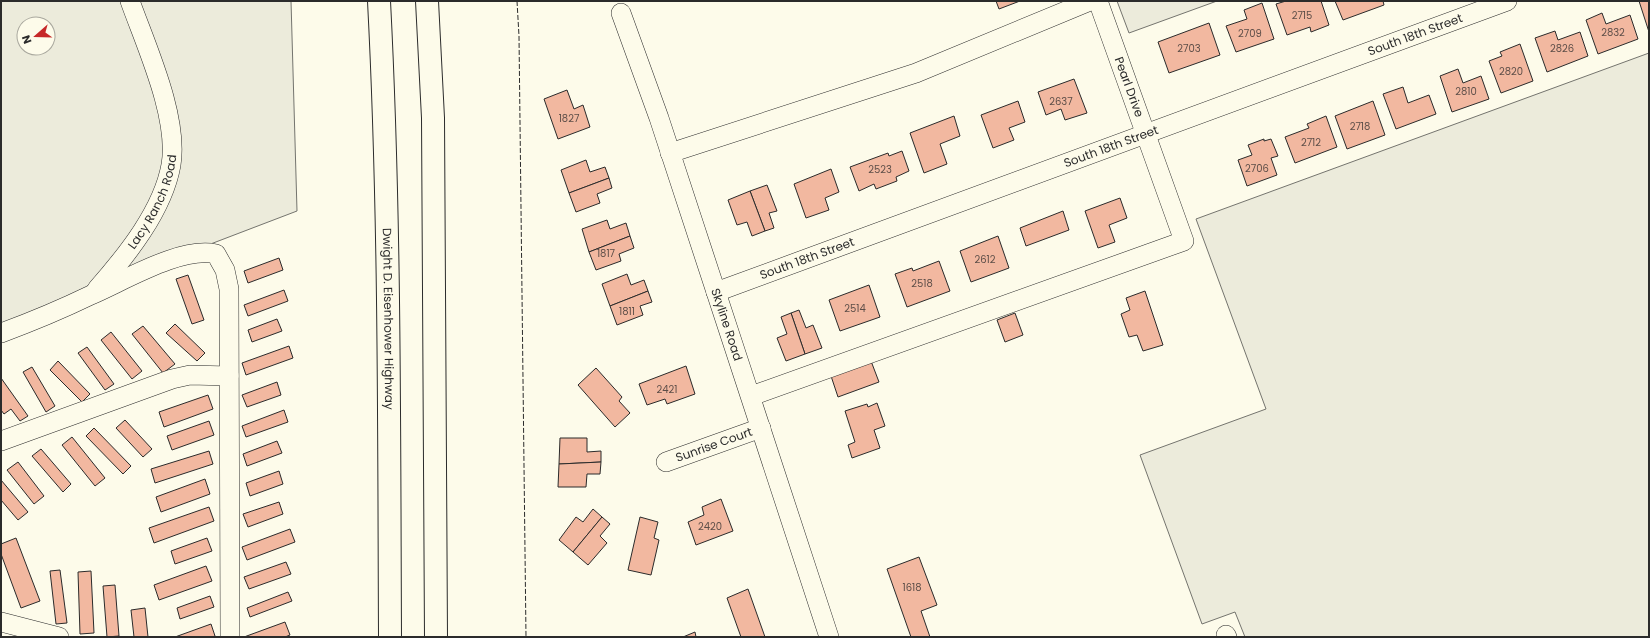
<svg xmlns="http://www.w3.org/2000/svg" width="1650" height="638" font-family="Poppins,sans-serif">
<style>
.green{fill:#ecebdb;stroke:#74746e;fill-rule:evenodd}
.building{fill:#f2b8a0;stroke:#2b2b2b}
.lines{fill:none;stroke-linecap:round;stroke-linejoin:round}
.minor-casing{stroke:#2b2b2b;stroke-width:20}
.highway-casing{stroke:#2b2b2b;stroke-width:24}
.minor{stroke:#fdfbea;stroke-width:19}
.highway{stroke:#fdfbea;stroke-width:22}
.fence{stroke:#2b2b2b;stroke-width:1;stroke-dasharray:5 2;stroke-linecap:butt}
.labels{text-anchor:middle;stroke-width:3;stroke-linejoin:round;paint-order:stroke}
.number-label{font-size:10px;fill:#5d4e48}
.street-label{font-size:12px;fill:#2b2b2b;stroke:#fdfbea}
</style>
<rect width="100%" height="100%" fill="#fdfbea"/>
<!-- green -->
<g class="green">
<path d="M1,1H291L297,211L153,266L1,333ZM24,24H48V48H24Z"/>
<path d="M1117,1H1217L1129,33Z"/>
<path d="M1649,53V637H1245L1235,612L1202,624L1140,455L1266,409L1196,219Z"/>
</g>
<!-- building -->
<g class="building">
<path d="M996,1H1020L999,9Z"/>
<path d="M1286,1H1321L1329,25L1311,32L1310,27L1287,35L1276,4Z"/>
<path d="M1335,1H1383L1384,5L1343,20Z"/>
<path d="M1639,1H1649V32Z"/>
<path d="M1262,3L1274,39L1236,52L1226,26L1247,19L1244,10Z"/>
<path d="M1602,13L1606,24L1630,15L1638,39L1598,54L1586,20Z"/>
<path d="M1209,23L1220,55L1169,73L1158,42Z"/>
<path d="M1555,31L1558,40L1580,32L1588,56L1547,72L1535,38Z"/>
<path d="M1520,44L1533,81L1501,93L1489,61L1502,56L1500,52Z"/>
<path d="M1458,69L1463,83L1481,76L1489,99L1452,112L1440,76Z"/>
<path d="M1074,79L1087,113L1065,120L1061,109L1046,115L1038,92Z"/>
<path d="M1403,87L1408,103L1429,95L1436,114L1396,129L1383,94Z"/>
<path d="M567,90L574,109L583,105L590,127L558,139L544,99Z"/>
<path d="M1018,101L1025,122L1009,128L1014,140L993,148L981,115Z"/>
<path d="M1373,101L1385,135L1347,149L1335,116Z"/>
<path d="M954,116L960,136L940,144L947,164L924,173L910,133Z"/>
<path d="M1326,116L1337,147L1295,163L1285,137L1309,128L1307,124Z"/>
<path d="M1264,139V141L1271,139L1278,156L1271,158L1277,175L1247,186L1238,160L1252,155L1248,145Z"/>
<path d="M902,151L909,171L896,177L897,181L876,189L874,184L859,191L850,167L888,153L889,156Z"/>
<path d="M586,160L590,172L605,167L609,178L569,193L561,170Z"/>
<path d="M831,169L839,192L825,198L829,210L806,218L794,184Z"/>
<path d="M609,178L612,188L597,194L600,203L576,212L569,193Z"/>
<path d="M767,185L777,211L769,213L774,228L765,231L750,191Z"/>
<path d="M750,191L765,231L752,236L747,222L737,225L728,200Z"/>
<path d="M1120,198L1127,218L1109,225L1115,242L1098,248L1085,211Z"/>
<path d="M1063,211L1069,230L1026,246L1020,228Z"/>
<path d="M607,220L610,229L626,223L630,236L589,252L582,229Z"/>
<path d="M630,236L634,248L619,254L621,261L596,270L589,252Z"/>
<path d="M998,236L1009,268L971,282L960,251Z"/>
<path d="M279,258L283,270L248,283L244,271Z"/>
<path d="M939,261L950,291L907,307L895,274L912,268L913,271Z"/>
<path d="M627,274L631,285L644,280L648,291L610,306L602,284Z"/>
<path d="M188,275L204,320L192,324L176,279Z"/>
<path d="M869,285L880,317L840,331L829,300Z"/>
<path d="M284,290L288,301L248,316L244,305Z"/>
<path d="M648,291L652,302L640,306L643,315L617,325L610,306Z"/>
<path d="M1145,291L1163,345L1143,351L1137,335L1129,337L1121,314L1130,310L1126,298Z"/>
<path d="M799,310L806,328L813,325L822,348L805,354L791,313Z"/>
<path d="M791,313L805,354L786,361L777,338L787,334L781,317Z"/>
<path d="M1015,313L1023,335L1005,342L997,320Z"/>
<path d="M277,319L282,331L252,342L248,330Z"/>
<path d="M175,324L205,353L197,361L166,333Z"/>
<path d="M143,326L175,364L163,373L132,334Z"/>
<path d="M111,332L142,371L132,379L101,340Z"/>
<path d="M289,346L293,358L246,375L242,363Z"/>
<path d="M87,347L114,384L105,390L78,353Z"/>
<path d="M58,361L90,394L82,402L50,370Z"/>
<path d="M871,361L879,382L838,397L831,376Z"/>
<path d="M686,366L695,394L667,404L665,399L647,405L639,384Z"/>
<path d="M32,367L55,406L46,412L23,372Z"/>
<path d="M596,368L622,397L619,401L630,413L615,427L578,385Z"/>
<path d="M1,378L28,416L20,421L11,409L4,414L1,410Z"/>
<path d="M277,382L281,395L247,407L242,395Z"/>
<path d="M208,395L213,409L164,427L159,412Z"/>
<path d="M877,403L885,426L874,430L880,448L852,458L848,445L855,442L845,411L867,404L868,407Z"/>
<path d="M284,410L288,422L246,437L242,426Z"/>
<path d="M125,420L152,449L143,457L116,428Z"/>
<path d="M209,421L214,435L172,450L167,436Z"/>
<path d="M94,428L131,466L123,474L86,436Z"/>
<path d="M72,437L105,478L95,486L62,445Z"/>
<path d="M560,438H587V452L601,451V462L559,464Z"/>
<path d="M277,441L282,453L247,466L243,454Z"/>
<path d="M41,449L71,484L63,492L32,456Z"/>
<path d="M209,451L213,464L155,483L151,469Z"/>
<path d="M18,462L44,496L34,504L7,470Z"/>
<path d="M601,462L600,474H587L586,487H558L559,464Z"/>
<path d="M279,471L283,484L250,496L246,483Z"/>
<path d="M205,479L210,494L161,512L156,497Z"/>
<path d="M1,480L28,512L18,520L1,500Z"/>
<path d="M721,499L733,531L696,545L688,522L704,515L702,507Z"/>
<path d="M279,502L283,514L248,527L243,514Z"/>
<path d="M209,507L214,521L154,543L149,528Z"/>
<path d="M593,509L602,517L573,552L559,540L576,517L583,522Z"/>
<path d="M602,517L610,524L600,536L607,543L588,565L573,552Z"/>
<path d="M640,517L658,522L654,538L659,540L651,575L628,570Z"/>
<path d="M290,529L295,542L247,560L242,547Z"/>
<path d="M16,538L40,601L21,608L1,554V544Z"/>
<path d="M207,538L212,551L175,564L171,551Z"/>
<path d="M919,557L937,605L921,611L930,637H911L887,569Z"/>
<path d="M286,562L291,574L249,589L244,577Z"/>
<path d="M206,566L212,581L159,600L154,585Z"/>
<path d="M60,570L67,623L56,624L50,571Z"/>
<path d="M91,571L94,633L80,634L78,572Z"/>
<path d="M115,585L119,636L107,637L103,586Z"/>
<path d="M748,589L765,637H741L727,598Z"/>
<path d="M288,592L292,601L250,617L247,608Z"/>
<path d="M210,596L214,607L180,619L177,608Z"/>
<path d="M145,608L148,637H134L131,610Z"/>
<path d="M285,622L290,635L285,637H244Z"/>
<path d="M211,624L215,636L213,637H175Z"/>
<path d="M695,632L696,637H683Z"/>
</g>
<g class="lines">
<!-- minor casing -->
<g class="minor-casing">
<g id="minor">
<path id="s1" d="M621,13L659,118L829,637"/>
<path d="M670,153L916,73L1090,1"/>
<path id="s2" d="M97,289C127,255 163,210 171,165C179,117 146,46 130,1"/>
<path id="s3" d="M716,292L1507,1"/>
<path d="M1,333C31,322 62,309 91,295C124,281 181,246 216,254L225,270L229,289L230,637"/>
<path d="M751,396L1184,241L1098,1"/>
<path d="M1,441L172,379L190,375L229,376"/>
<path id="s4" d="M666,462L761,428"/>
<path d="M1,622L59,637"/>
<path d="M1226,635L1227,637"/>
</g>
</g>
<!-- highway casing -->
<g class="highway-casing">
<g id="highway">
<path id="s5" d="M379,1C390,213 389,425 390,637"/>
<path d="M427,1L433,118L436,637"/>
</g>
</g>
<!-- minor -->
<use href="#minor" class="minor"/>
<!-- highway -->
<use href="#highway" class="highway"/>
<!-- fence -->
<path class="fence" d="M517,1L519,36L526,637"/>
</g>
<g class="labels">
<!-- number labels -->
<g class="number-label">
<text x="1302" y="19">2715</text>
<text x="1613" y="36">2832</text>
<text x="1250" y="37">2709</text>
<text x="1189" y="52">2703</text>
<text x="1562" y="52">2826</text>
<text x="1511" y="75">2820</text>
<text x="1466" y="95">2810</text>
<text x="1061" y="105">2637</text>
<text x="569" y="122">1827</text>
<text x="1360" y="130">2718</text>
<text x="1311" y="146">2712</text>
<text x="1257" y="172">2706</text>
<text x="880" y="173">2523</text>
<text x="606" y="257">1817</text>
<text x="985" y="263">2612</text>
<text x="922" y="287">2518</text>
<text x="855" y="312">2514</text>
<text x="627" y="315">1811</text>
<text x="667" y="393">2421</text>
<text x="710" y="530">2420</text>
<text x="912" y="591">1618</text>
</g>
<!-- street labels -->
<g class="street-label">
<text dy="4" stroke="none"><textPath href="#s3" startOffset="745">South 18th Street</textPath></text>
<text transform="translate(1129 87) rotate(70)" y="4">Pearl Drive</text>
<text dy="4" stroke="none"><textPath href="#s3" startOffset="421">South 18th Street</textPath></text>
<text dy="4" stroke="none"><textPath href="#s2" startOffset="105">Lacy Ranch Road</textPath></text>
<text dy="4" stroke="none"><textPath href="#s3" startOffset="97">South 18th Street</textPath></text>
<text dy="4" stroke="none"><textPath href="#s5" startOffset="318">Dwight D. Eisenhower Highway</textPath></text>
<text dy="4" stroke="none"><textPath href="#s1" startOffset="329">Skyline Road</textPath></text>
<text dy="4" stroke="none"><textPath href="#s4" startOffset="51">Sunrise Court</textPath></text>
</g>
</g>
<!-- border -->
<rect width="1650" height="638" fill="none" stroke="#2b2b2b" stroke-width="4"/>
<!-- north arrow -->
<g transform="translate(36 36) rotate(250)"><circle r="19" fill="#fdfbea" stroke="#a9a89e"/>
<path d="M0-3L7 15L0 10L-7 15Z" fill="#c62828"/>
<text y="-6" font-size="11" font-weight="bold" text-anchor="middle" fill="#2b2b2b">N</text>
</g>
</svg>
